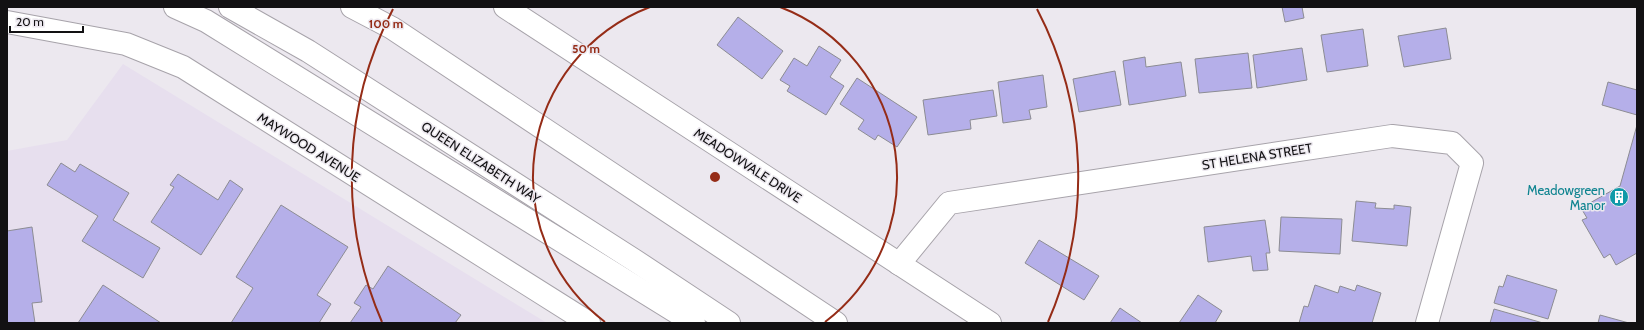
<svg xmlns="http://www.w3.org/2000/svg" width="1644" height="330" font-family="Cabin,sans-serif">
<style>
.built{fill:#e7dfee}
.building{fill:#b5afe9;stroke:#8c8c93}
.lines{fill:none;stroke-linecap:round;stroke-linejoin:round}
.minor-casing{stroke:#a7a3aa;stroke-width:24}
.highway-casing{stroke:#a7a3aa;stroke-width:24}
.minor{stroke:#fff;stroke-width:22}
.highway{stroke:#fff;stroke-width:22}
.ring{fill:none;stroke:#952c17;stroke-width:2}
.labels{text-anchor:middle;stroke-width:3;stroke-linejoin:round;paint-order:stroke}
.street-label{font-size:13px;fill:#121113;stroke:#ece8ef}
.culture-label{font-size:13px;fill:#0d838f;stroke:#ece8ef;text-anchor:end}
.centre{fill:#952c17;stroke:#ece8ef;stroke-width:2}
.ring-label{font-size:12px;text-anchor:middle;font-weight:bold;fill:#952c17;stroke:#ece8ef;stroke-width:3;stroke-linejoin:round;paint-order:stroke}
</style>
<rect width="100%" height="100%" fill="#ece8ef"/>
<!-- built -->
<path class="built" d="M123,64L547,323H7V151L67,140Z"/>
<!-- building -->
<g class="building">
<path d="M1282,7H1302L1304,18L1285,22Z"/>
<path d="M738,17L783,51L762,79L717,45Z"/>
<path d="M1446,28L1451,59L1404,67L1398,36Z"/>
<path d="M1363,29L1368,66L1327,72L1321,35Z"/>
<path d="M819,46L841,60L830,77L844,86L826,115L787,91L790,86L780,80L794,58L807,66Z"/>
<path d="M1302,48L1307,80L1257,88L1253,55Z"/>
<path d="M1248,53L1252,88L1199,93L1195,59Z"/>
<path d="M1145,57L1146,67L1181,62L1186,96L1129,105L1123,61Z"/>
<path d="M1115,71L1121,105L1079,112L1073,79Z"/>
<path d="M1043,75L1047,107L1029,110L1031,119L1003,123L998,82Z"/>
<path d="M857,78L917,117L897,147L878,135L875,140L858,129L864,120L840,104Z"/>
<path d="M1608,82L1637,90V115L1602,105Z"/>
<path d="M993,90L997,116L970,120L971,129L928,135L923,100Z"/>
<path d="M1637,125V253L1616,265L1610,254L1604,258L1582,220L1587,218L1581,208L1620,186Z"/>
<path d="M61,163L75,172L80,164L129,193L113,220L160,248L143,278L82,241L98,216L47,185Z"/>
<path d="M178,174L218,200L230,180L243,189L201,255L151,222L174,187L170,185Z"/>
<path d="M1356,201L1376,203L1375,208L1394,209V205L1411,207L1407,246L1352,241Z"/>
<path d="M281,205L348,247L317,295L331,304L319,323H231L253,288L236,277Z"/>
<path d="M1281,217L1342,219L1340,254L1279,251Z"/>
<path d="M1265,220L1270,253H1266L1268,270L1253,271L1251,256L1208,262L1204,227Z"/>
<path d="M32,227L42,302L32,303L35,323H7V231Z"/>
<path d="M1039,240L1099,276L1084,300L1025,263Z"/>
<path d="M388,266L461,315L455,323H350L361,307L354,303L366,285L373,289Z"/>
<path d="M1507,275L1557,290L1548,319L1494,303L1499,286L1503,287Z"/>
<path d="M103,285L161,323H78Z"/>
<path d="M1315,285L1338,293L1340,286L1355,291L1357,285L1381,293L1372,323H1299L1304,306L1308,307Z"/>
<path d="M1198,295L1222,311L1215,323H1179Z"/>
<path d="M1120,308L1142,323H1110Z"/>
<path d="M1494,309L1543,323H1490Z"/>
<path d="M1600,315L1629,323H1598Z"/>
</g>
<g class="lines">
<!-- minor casing -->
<g class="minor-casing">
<g id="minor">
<path d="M505,7L990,323"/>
<path d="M7,22L126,44L183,67L589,323"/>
<path d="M899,264L949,203L1392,136L1452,143L1472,163L1427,323"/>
</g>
</g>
<!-- highway casing -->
<g class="highway-casing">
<g id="highway">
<path d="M175,7L206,21L694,323"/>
<path d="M230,7L308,51L634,260L729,323"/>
<path d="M352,7L392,28L836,323"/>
</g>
</g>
<!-- minor -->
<use href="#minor" class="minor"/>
<!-- highway -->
<use href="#highway" class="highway"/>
</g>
<!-- distance rings -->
<g class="ring">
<path d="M605 322A182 182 0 0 1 650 7M780 7A182 182 0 0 1 825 322"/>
<path d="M382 322A363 363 0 0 1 393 9M1037 9A363 363 0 0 1 1048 322"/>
</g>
<!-- icons -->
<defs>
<g id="building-disc" transform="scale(1)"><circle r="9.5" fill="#0f9aa8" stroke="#ece8ef"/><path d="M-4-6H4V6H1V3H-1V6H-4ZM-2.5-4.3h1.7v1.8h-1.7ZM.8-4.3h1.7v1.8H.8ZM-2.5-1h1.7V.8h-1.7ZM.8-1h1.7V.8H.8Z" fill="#fff"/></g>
</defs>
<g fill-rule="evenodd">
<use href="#building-disc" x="1619" y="197"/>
</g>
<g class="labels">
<!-- street labels -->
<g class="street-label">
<text transform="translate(309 147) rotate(32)" y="5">MAYWOOD AVENUE</text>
<text transform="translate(1257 156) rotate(-9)" y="5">ST HELENA STREET</text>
<text transform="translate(481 162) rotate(33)" y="5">QUEEN ELIZABETH WAY</text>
<text transform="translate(748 165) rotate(33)" y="5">MEADOWVALE DRIVE</text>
</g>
<!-- culture labels -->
<g class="culture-label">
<text x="1605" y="195">Meadowgreen<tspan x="1605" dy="15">Manor</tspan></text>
</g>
</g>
<circle cx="715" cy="177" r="6" class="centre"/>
<g class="ring-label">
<text x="386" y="28">100 m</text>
<text x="586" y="53">50 m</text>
</g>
<!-- border -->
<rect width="1644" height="330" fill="none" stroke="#121113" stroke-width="16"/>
<!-- scale -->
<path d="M10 26v6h73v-6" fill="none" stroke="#121113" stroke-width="2"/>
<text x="16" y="26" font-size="12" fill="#121113" stroke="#ece8ef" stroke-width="3" paint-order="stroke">20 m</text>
</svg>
